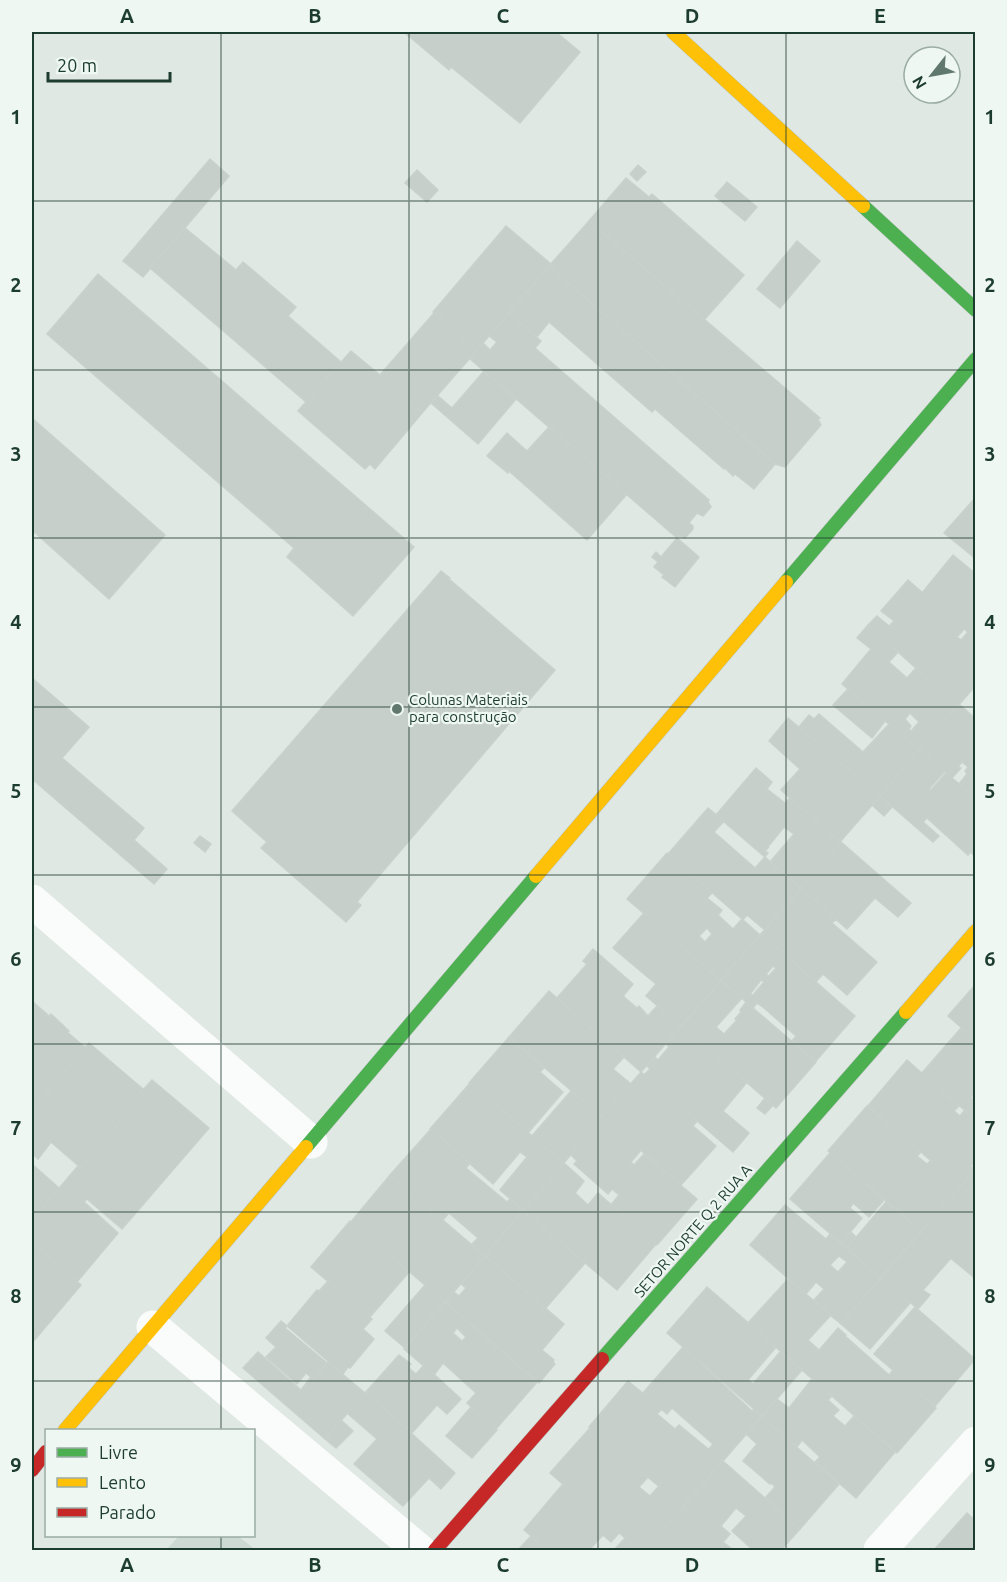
<svg xmlns="http://www.w3.org/2000/svg" width="1007" height="1582" font-family="Ubuntu,sans-serif">
<style>
.built{fill:#cddad3}
.building{fill:#c7cfcb;stroke:#c9d1cd;stroke-width:1.5;fill-rule:evenodd}
.lines{fill:none;stroke-linecap:round;stroke-linejoin:round}
.fast-casing{stroke:#b9c5bf;stroke-width:15}
.slow-casing{stroke:#b9c5bf;stroke-width:15}
.jam-casing{stroke:#b9c5bf;stroke-width:15}
.street{stroke:#fafcfb;stroke-width:33}
.fast{stroke:#4caf50;stroke-width:14}
.slow{stroke:#ffc107;stroke-width:14}
.jam{stroke:#c62828;stroke-width:14}
.grid{fill:none;stroke:#1d3c30;stroke-width:1.5;stroke-opacity:0.55}
.poi-dot{fill:#61786f;stroke:#eef7f1;stroke-width:2}
.labels{text-anchor:middle;stroke-width:4.5;stroke-linejoin:round;paint-order:stroke}
.poi-label{font-size:15px;fill:#1d3c30;stroke:#eef7f1;text-anchor:start}
.street-label{font-size:15px;fill:#1d3c30;stroke:#eef7f1}
.neatline{fill:none;stroke:#1d3c30;stroke-width:2}
.grid-label{font-size:20px;text-anchor:middle;font-weight:bold;fill:#1d3c30}
</style>
<rect width="100%" height="100%" fill="#e0e8e4"/>
<!-- built -->
<path class="built" d="M179,1536H238L256,1550H166Z"/>
<!-- building -->
<g class="building">
<path d="M404,32H556L580,52L520,123L451,67L449,70Z"/>
<path d="M210,159L229,176L143,277L123,261Z"/>
<path d="M638,165L646,172L637,181L630,174Z"/>
<path d="M417,170L438,190L427,202L405,183Z"/>
<path d="M626,178L649,197L652,194L744,275L704,320L589,221Z"/>
<path d="M727,182L757,207L745,221L715,196Z"/>
<path d="M589,221L820,418L818,419L821,425L785,467L775,464L549,266Z"/>
<path d="M506,226L551,264L477,350L433,312Z"/>
<path d="M185,228L236,270L243,262L296,307L288,316L341,362L306,402L150,268Z"/>
<path d="M797,241L820,261L780,308L757,289Z"/>
<path d="M549,266L775,464L754,489L735,474L733,476L725,468L724,469L655,409L652,412L549,322L537,337L509,313Z"/>
<path d="M98,274L414,547L353,616L287,557L294,548L47,334Z"/>
<path d="M434,313L477,350L422,413L380,378L381,376L380,375Z"/>
<path d="M509,313L541,341L535,348L709,500L708,502L711,507L703,516L697,513L692,519L689,523L693,526V529L685,538L679,535L677,538L469,358L483,343L490,350L497,342L489,336Z"/>
<path d="M351,351L381,376L380,378L422,413L375,469L370,464L365,469L298,411Z"/>
<path d="M484,371L516,399L478,444L431,403L438,396L452,408Z"/>
<path d="M32,418L165,535L109,599L32,530Z"/>
<path d="M549,427L627,494L587,540L509,471L508,473L487,456L507,433L527,451Z"/>
<path d="M976,497V559L944,533Z"/>
<path d="M677,538L699,557L675,587L662,577L664,575L654,567L658,562L652,557L656,552L661,557Z"/>
<path d="M953,555L976,574V639L922,593Z"/>
<path d="M441,571L450,578L449,579L555,670L367,890L357,902L361,905L346,922L261,848L267,842L232,811Z"/>
<path d="M908,580L964,629L957,637L961,640L968,632L976,639V685L958,706L868,625L877,616L889,626L894,621L881,611Z"/>
<path d="M868,625L898,652L889,662L907,678L916,668L958,706L919,750L842,684L871,649L857,638ZM910,713L919,722L911,731L909,729L911,726L905,719Z"/>
<path d="M32,678L89,727L62,758L144,828L134,840L167,869L154,884L32,779Z"/>
<path d="M848,689L885,721L872,738L833,705Z"/>
<path d="M959,704L976,719V798L959,784L967,774L965,771L968,767L962,762L958,767L961,768L952,778L919,750Z"/>
<path d="M819,714L863,752L889,724L919,750L880,796L799,727L809,715L814,719Z"/>
<path d="M788,718L880,796L840,842L781,790L800,769L769,741Z"/>
<path d="M919,750L945,771L929,789L931,790L946,773L976,798V857L970,852L968,855L927,818L923,822L939,836L933,842L880,796Z"/>
<path d="M756,768L772,782L767,789L785,803L790,798L841,842L801,889L770,862L794,834L784,827L767,848H768L765,851L768,853L765,857L716,815Z"/>
<path d="M880,796L892,807L884,816L872,805Z"/>
<path d="M708,808L724,821L714,832L755,868L765,857L801,889L765,930L747,915L743,920L742,919L668,854Z"/>
<path d="M200,836L211,844L205,852L194,843Z"/>
<path d="M841,842L911,903L898,917L875,898L847,929L801,889Z"/>
<path d="M667,853L712,893L707,898L722,910L718,915L733,929L742,919L760,935L721,980L627,899ZM707,928L712,934L705,942L699,936Z"/>
<path d="M801,889L837,919L832,923L877,962L847,995L823,974L816,982L761,934Z"/>
<path d="M644,913L721,981L681,1026L646,996L656,984L613,948Z"/>
<path d="M761,934L855,1016L816,1061L792,1041L796,1036L764,1008L757,1003L753,1008L721,980ZM773,966L776,968L769,976L766,974ZM761,980L764,982L753,995L750,994Z"/>
<path d="M593,949L633,984L624,995V997L637,1008L639,1006L648,1016L657,1006L681,1026L641,1072L557,998L587,964L583,961Z"/>
<path d="M721,981L742,998L716,1027L724,1034L737,1020L735,1019L741,1012L740,1010L746,1002L816,1062L776,1108L682,1026Z"/>
<path d="M976,984V1040L948,1016Z"/>
<path d="M549,991L624,1057L613,1069L631,1084L602,1117L509,1037Z"/>
<path d="M32,1001L49,1016L51,1014L69,1031L67,1032L86,1048L32,1110Z"/>
<path d="M682,1026L747,1082L723,1111L749,1133L733,1152L644,1075L650,1069L647,1066L655,1057L658,1060L669,1047L666,1044Z"/>
<path d="M961,1028L976,1040V1094L974,1093L971,1098L974,1100L976,1098V1120L922,1073Z"/>
<path d="M509,1037L544,1068L540,1072L563,1092L528,1133L469,1083Z"/>
<path d="M89,1043L144,1090L140,1093L143,1095L81,1168L51,1142L38,1159L32,1153V1110Z"/>
<path d="M907,1060L959,1106L954,1111L960,1116L964,1111L976,1120V1161L971,1166L975,1170L960,1186L868,1106Z"/>
<path d="M641,1072L697,1121L693,1126L716,1146L681,1185L602,1117Z"/>
<path d="M152,1080L209,1128L122,1229L87,1199L84,1202L118,1233L77,1282L32,1242V1220L78,1166L81,1168L143,1095L140,1093Z"/>
<path d="M470,1083L564,1163L523,1210L500,1190L527,1157L520,1152L493,1184L430,1129Z"/>
<path d="M571,1091L602,1117L564,1163L532,1136Z"/>
<path d="M765,1098L773,1105L765,1114L757,1108Z"/>
<path d="M867,1106L921,1152L917,1156L927,1164L931,1160L960,1186L921,1231L828,1151Z"/>
<path d="M602,1117L641,1150L631,1162L634,1165L644,1154L697,1199L657,1245L611,1205L619,1195L612,1189L608,1194L574,1164L577,1161L571,1155Z"/>
<path d="M431,1129L470,1163L466,1168L507,1202L510,1199L523,1210L485,1256L472,1244L478,1238L449,1213L443,1220L390,1175Z"/>
<path d="M830,1153L884,1200L869,1217L853,1203L850,1208L862,1218L841,1243L790,1199Z"/>
<path d="M564,1163L584,1181L575,1193L588,1205L598,1193L656,1244L617,1290L523,1210Z"/>
<path d="M32,1164L59,1188L32,1220Z"/>
<path d="M976,1169V1199L960,1186Z"/>
<path d="M390,1175L485,1256L445,1302L351,1222Z"/>
<path d="M960,1186L976,1199V1249L973,1252L976,1255V1279L920,1233Z"/>
<path d="M886,1202L921,1231L880,1278L847,1248Z"/>
<path d="M785,1205L826,1239L830,1234L880,1278L841,1324L813,1301L824,1289L816,1282L806,1294L750,1245ZM839,1256L847,1262L838,1272L830,1265Z"/>
<path d="M523,1210L585,1263L545,1309L485,1256Z"/>
<path d="M350,1221L409,1272L370,1317L311,1267Z"/>
<path d="M851,1232L856,1237L847,1248L841,1243Z"/>
<path d="M920,1233L951,1258L923,1290L930,1295L918,1309L881,1278Z"/>
<path d="M32,1242L81,1285L32,1343Z"/>
<path d="M485,1256L564,1324L542,1350L554,1360L553,1362L555,1364L539,1383L445,1302L454,1292L459,1296L466,1288L461,1284Z"/>
<path d="M881,1278L910,1303L870,1349L841,1324Z"/>
<path d="M788,1279L831,1315L808,1340L819,1350L802,1370L748,1323Z"/>
<path d="M328,1281L372,1319L363,1329L374,1339L350,1368L348,1367L343,1374L287,1326L317,1290L319,1291Z"/>
<path d="M425,1285L445,1302L405,1348L385,1331Z"/>
<path d="M707,1287L776,1347L748,1380L753,1384L780,1352L802,1370L762,1416L667,1333Z"/>
<path d="M445,1302L537,1382L496,1429L467,1403L476,1393L443,1363L434,1375L404,1349ZM457,1328L466,1337L462,1341L453,1333Z"/>
<path d="M915,1307L975,1359L935,1406L874,1354Z"/>
<path d="M281,1321L287,1326L285,1328L327,1363L313,1379L306,1373L297,1384L266,1357L276,1347L266,1338Z"/>
<path d="M838,1328L846,1335L845,1336L889,1375L893,1370L936,1408L897,1453L802,1370Z"/>
<path d="M683,1347L752,1411L754,1409L762,1416L723,1461L708,1450L713,1444L672,1408L667,1414L643,1393Z"/>
<path d="M258,1352L301,1390L311,1377L313,1379L328,1362L365,1393L325,1439L243,1368Z"/>
<path d="M399,1355L411,1364L409,1366L410,1369L416,1374L424,1365L461,1399L447,1414L437,1405L412,1433L366,1392Z"/>
<path d="M812,1379L832,1396L828,1400L839,1410L833,1416L845,1426L854,1416L895,1452L856,1498L815,1462L820,1457L802,1440L797,1447L762,1417L777,1399L789,1408Z"/>
<path d="M628,1381L662,1409L657,1414L675,1429L679,1425L723,1461L683,1507L589,1427Z"/>
<path d="M366,1392L455,1473L441,1489L429,1478L403,1506L354,1464L377,1439L347,1413Z"/>
<path d="M471,1407L497,1430L472,1458L446,1436Z"/>
<path d="M762,1417L839,1484L800,1529L765,1498L775,1487L772,1483L770,1484L743,1461L757,1444L746,1434Z"/>
<path d="M341,1420L353,1431L336,1448L325,1439Z"/>
<path d="M590,1428L648,1477L639,1487L650,1496L659,1486L683,1507L646,1550H639L550,1473Z"/>
<path d="M723,1461L800,1529L781,1550H753L732,1531L746,1516L736,1508L721,1526L730,1534L723,1542L683,1507Z"/>
<path d="M563,1484L619,1533L611,1542L603,1535L589,1550H548L524,1530Z"/>
<path d="M683,1507L723,1542L733,1550H646Z"/>
<path d="M967,1513L976,1521V1550H934Z"/>
<path d="M531,1536L548,1550H518Z"/>
<path d="M625,1538L639,1550H614Z"/>
</g>
<g class="lines">
<!-- fast casing -->
<g class="fast-casing">
<g id="fast">
<path d="M863,206L976,310"/>
<path d="M786,582L976,359"/>
<path d="M306,1147L536,876"/>
<path d="M602,1359L906,1012"/>
</g>
</g>
<!-- slow casing -->
<g class="slow-casing">
<g id="slow">
<path d="M673,32L863,206"/>
<path d="M536,876L786,582"/>
<path d="M906,1012L976,931"/>
<path d="M65,1430L306,1147"/>
</g>
</g>
<!-- jam casing -->
<g class="jam-casing">
<g id="jam">
<path d="M32,1470L46,1452"/>
<path d="M435,1550L602,1359"/>
</g>
</g>
<!-- street -->
<g class="street">
<path d="M32,901L311,1142"/>
<path d="M153,1327L419,1550"/>
<path d="M880,1550L976,1443"/>
</g>
<!-- fast -->
<use href="#fast" class="fast"/>
<!-- slow -->
<use href="#slow" class="slow"/>
<!-- jam -->
<use href="#jam" class="jam"/>
</g>
<!-- grid -->
<path class="grid" d="M221,32V1430M409,32V1550M598,32V1550M786,32V1550M32,201H976M32,370H976M32,538H976M32,707H976M32,875H976M32,1044H976M32,1212H976M32,1381H976M221,1536V1550"/>
<!-- markers -->
<circle class="poi-dot" cx="397" cy="709" r="6"/>
<g class="labels">
<!-- poi labels -->
<g class="poi-label">
<text x="409" y="705">Colunas Materiais<tspan x="409" dy="17">para construção</tspan></text>
</g>
<!-- street labels -->
<g class="street-label">
<text transform="translate(693 1231) rotate(-49)" y="5">SETOR NORTE Q 2 RUA A</text>
</g>
</g>
<!-- border -->
<rect width="1007" height="1582" fill="none" stroke="#eef7f1" stroke-width="66"/>
<!-- legend -->
<rect x="45" y="1429" width="210" height="108" fill="#eef7f1" stroke="#9aaca4" stroke-width="1.5"/>
<rect x="57" y="1448" width="30" height="9" fill="#4caf50" stroke="#9aaca4" stroke-width="1.5"/>
<text x="99" y="1459" font-size="18" fill="#1d3c30">Livre</text>
<rect x="57" y="1478" width="30" height="9" fill="#ffc107" stroke="#9aaca4" stroke-width="1.5"/>
<text x="99" y="1489" font-size="18" fill="#1d3c30">Lento</text>
<rect x="57" y="1508" width="30" height="9" fill="#c62828" stroke="#9aaca4" stroke-width="1.5"/>
<text x="99" y="1519" font-size="18" fill="#1d3c30">Parado</text>
<!-- north arrow -->
<g transform="translate(932 75) rotate(239)"><circle r="28" fill="#eef7f1" stroke="#9aaca4" stroke-width="1.5"/>
<path d="M0-4.5L10 22L0 15L-10 22Z" fill="#61786f"/>
<text y="-9" font-size="16" font-weight="bold" text-anchor="middle" fill="#1d3c30">N</text>
</g>
<!-- scale -->
<path d="M48 72v9h122v-9" fill="none" stroke="#1d3c30" stroke-width="3"/>
<text x="57" y="72" font-size="18" fill="#1d3c30" stroke="#eef7f1" stroke-width="4.5" paint-order="stroke">20 m</text>
<rect x="33" y="33" width="941" height="1516" class="neatline"/>
<g class="grid-label">
<text x="127" y="23">A</text>
<text x="315" y="23">B</text>
<text x="503" y="23">C</text>
<text x="692" y="23">D</text>
<text x="880" y="23">E</text>
<text x="16" y="124">1</text>
<text x="990" y="124">1</text>
<text x="16" y="292">2</text>
<text x="990" y="292">2</text>
<text x="16" y="461">3</text>
<text x="990" y="461">3</text>
<text x="16" y="629">4</text>
<text x="990" y="629">4</text>
<text x="16" y="798">5</text>
<text x="990" y="798">5</text>
<text x="16" y="966">6</text>
<text x="990" y="966">6</text>
<text x="16" y="1135">7</text>
<text x="990" y="1135">7</text>
<text x="16" y="1303">8</text>
<text x="990" y="1303">8</text>
<text x="16" y="1472">9</text>
<text x="990" y="1472">9</text>
<text x="127" y="1572">A</text>
<text x="315" y="1572">B</text>
<text x="503" y="1572">C</text>
<text x="692" y="1572">D</text>
<text x="880" y="1572">E</text>
</g>
</svg>
